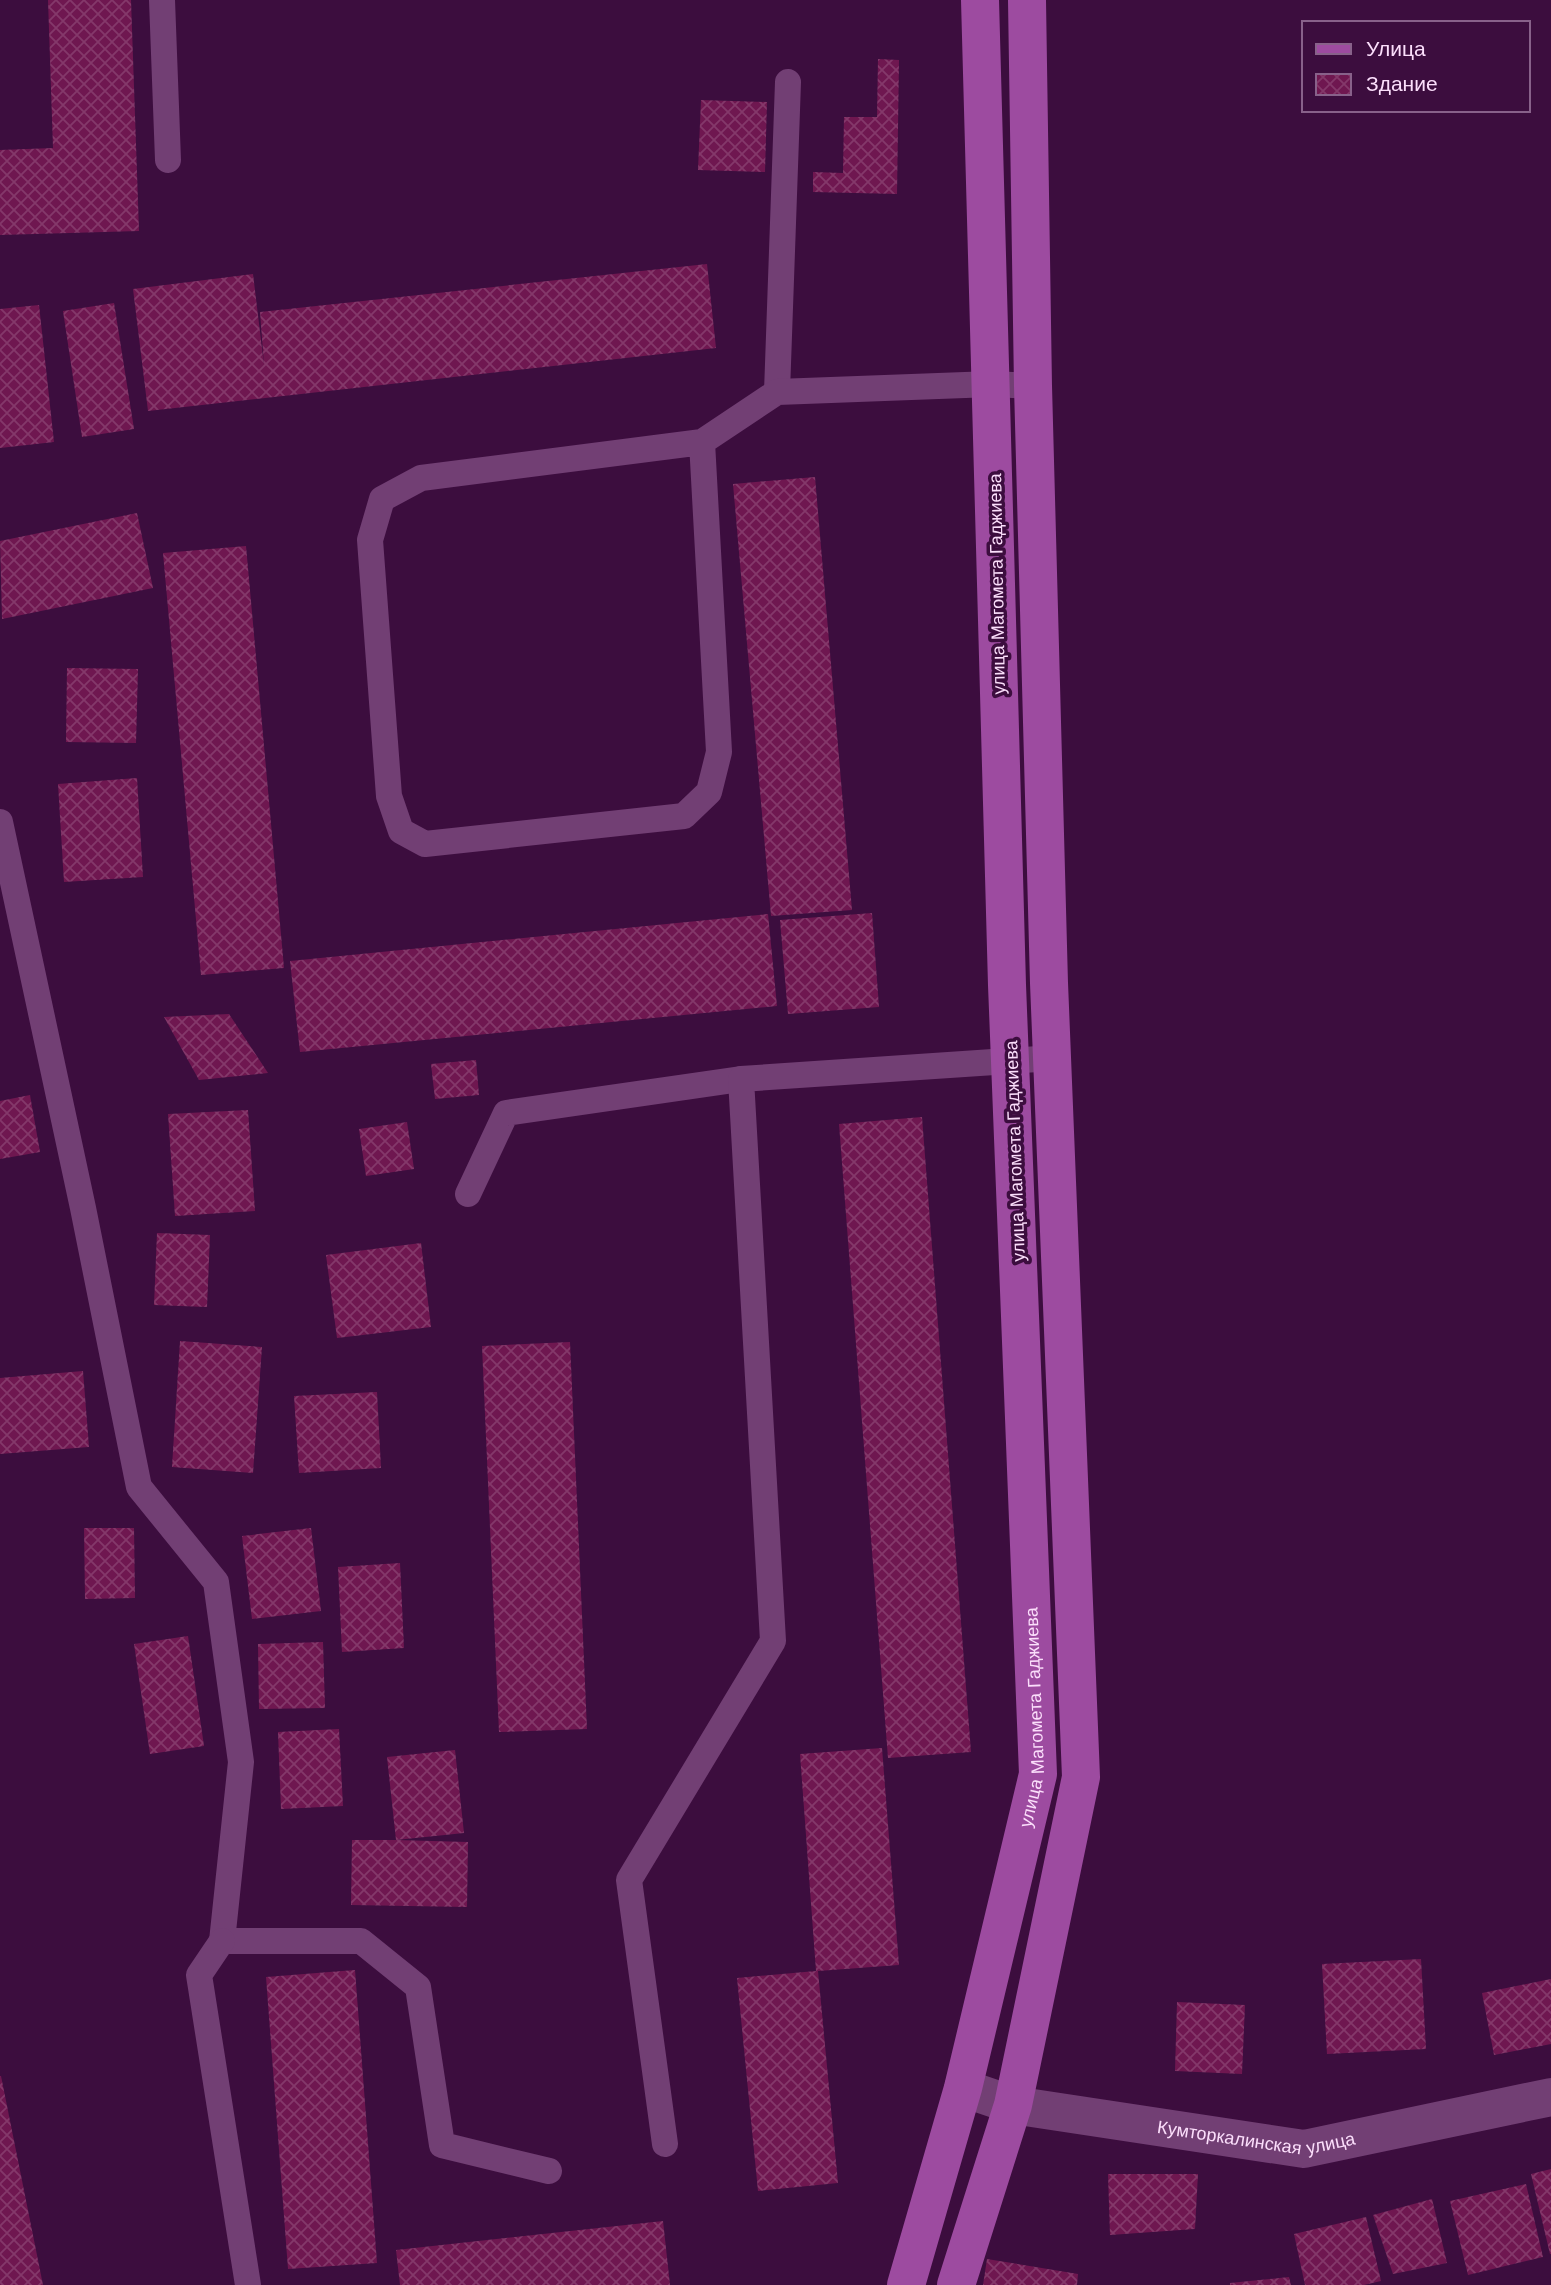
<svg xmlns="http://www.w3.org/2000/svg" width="1551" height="2285" font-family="Arial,sans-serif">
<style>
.building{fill:url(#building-cross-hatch)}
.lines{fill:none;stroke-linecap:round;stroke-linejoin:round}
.service{stroke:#723f74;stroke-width:26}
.minor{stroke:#723f74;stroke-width:38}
.secondary{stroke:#9d4ba0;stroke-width:38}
.labels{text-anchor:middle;stroke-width:7;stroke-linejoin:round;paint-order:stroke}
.street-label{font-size:18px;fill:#fbdefb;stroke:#3c0d3e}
</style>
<defs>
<pattern id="building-cross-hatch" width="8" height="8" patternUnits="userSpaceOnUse" patternTransform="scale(1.75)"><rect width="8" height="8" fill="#6f1750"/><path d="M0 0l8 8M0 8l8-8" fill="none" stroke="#84386a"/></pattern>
</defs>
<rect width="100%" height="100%" fill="#3c0d3e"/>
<!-- building -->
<g class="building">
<path d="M48,0H131L139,231L0,235V150L53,148Z"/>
<path d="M878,59L899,60L897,194L813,192V172L843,173L844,117H877Z"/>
<path d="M701,100L767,102L765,172L698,170Z"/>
<path d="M707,264L716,348L148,411L133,289L253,274L264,365L260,312Z"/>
<path d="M114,303L134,429L82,437L63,311Z"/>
<path d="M39,305L54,442L0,448V309Z"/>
<path d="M815,477L852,910L771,916L733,484Z"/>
<path d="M137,513L153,588L2,619L0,541Z"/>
<path d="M246,546L284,968L201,975L163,553Z"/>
<path d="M67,668L138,669L136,743L66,742Z"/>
<path d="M137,778L143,877L64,882L58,784Z"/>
<path d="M872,913L879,1007L788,1014L780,920Z"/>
<path d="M768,914L777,1006L300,1052L290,961Z"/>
<path d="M229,1014L268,1073L199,1080L164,1017Z"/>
<path d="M476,1060L479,1095L435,1099L431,1064Z"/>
<path d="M30,1095L40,1152L0,1159V1101Z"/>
<path d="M248,1110L255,1211L175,1216L168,1114Z"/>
<path d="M922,1117L971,1752L888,1758L839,1124Z"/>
<path d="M407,1122L414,1169L366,1176L359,1129Z"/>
<path d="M157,1233L210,1235L207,1307L154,1305Z"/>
<path d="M421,1243L431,1327L337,1338L326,1255Z"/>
<path d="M180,1341L262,1347L253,1473L172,1467Z"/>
<path d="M570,1342L587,1729L499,1732L482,1346Z"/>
<path d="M83,1371L89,1447L0,1454V1378Z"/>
<path d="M377,1392L381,1468L299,1473L294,1396Z"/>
<path d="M84,1528H134L135,1598L85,1599Z"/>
<path d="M311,1528L321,1611L252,1619L242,1536Z"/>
<path d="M400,1563L404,1648L342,1652L338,1567Z"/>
<path d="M188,1636L204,1746L150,1754L134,1644Z"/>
<path d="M323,1642L325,1708L259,1709L258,1644Z"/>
<path d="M339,1729L343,1806L281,1809L278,1732Z"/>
<path d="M882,1748L899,1965L818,1971L838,2183L758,2191L737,1978L816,1971L800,1754Z"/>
<path d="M455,1750L464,1833L396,1840L468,1842L467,1907L351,1905L352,1840H396L387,1757Z"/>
<path d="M1421,1959L1426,2049L1327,2054L1322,1964Z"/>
<path d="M355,1970L377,2263L288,2269L266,1977Z"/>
<path d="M1551,1979V2044L1494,2055L1482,1993Z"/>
<path d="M1177,2002L1245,2005L1242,2074L1175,2071Z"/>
<path d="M0,2076H1L43,2285H0Z"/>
<path d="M1551,2169V2254H1550L1531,2174Z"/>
<path d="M1108,2174H1198L1195,2229L1110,2235Z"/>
<path d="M1526,2184L1543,2257L1468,2275L1450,2201Z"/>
<path d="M1432,2199L1447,2263L1393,2274L1373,2215Z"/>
<path d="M1366,2217L1381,2281L1364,2285H1305L1294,2234Z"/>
<path d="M663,2221L670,2285H400L396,2250Z"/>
<path d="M987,2259L1078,2274L1077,2285H983Z"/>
<path d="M1289,2277L1291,2285H1230V2283Z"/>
</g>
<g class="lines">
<!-- service -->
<g class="service">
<path d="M162,0L168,160"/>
<path d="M777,392L788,82"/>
<path d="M702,442L719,752L709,792L684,816L425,844L401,831L389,796L370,540L382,499L421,478L702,442L777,392L992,384L1033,386"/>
<path d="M0,822L83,1208L139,1487L216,1582L241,1762L222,1941H361L418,1987L442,2145L549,2171"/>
<path d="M468,1194L506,1113L741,1079"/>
<path d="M222,1941L199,1975L248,2285"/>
<path d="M665,2144L629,1880L773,1641L741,1079L1053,1058"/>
</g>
<!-- minor -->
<path class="minor" id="s1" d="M963,2088L1013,2105L1304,2149L1551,2097"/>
<!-- secondary -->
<g class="secondary">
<path id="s2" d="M906,2285L963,2088L1038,1774L1007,985L980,0"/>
<path d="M956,2285L1013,2105L1081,1777L1049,983L1033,386L1027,0"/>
</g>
</g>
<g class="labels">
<!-- street labels -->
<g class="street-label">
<text transform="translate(997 584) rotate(-91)" y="6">улица Магомета Гаджиева</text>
<text transform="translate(1015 1151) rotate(-92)" y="6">улица Магомета Гаджиева</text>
<text dy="6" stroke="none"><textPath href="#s2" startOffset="584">улица Магомета Гаджиева</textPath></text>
<text dy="6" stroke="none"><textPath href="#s1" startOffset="299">Кумторкалинская улица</textPath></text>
</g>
</g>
<!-- legend -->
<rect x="1302" y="21" width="228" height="91" fill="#3c0d3e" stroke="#88618a" stroke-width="2"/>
<rect x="1316" y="44" width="35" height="10" fill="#9d4ba0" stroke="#88618a" stroke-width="2"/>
<text x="1366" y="56" font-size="21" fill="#fbdefb">Улица</text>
<rect x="1316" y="74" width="35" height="21" fill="url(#building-cross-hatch)" stroke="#88618a" stroke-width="2"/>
<text x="1366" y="91" font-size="21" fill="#fbdefb">Здание</text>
</svg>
